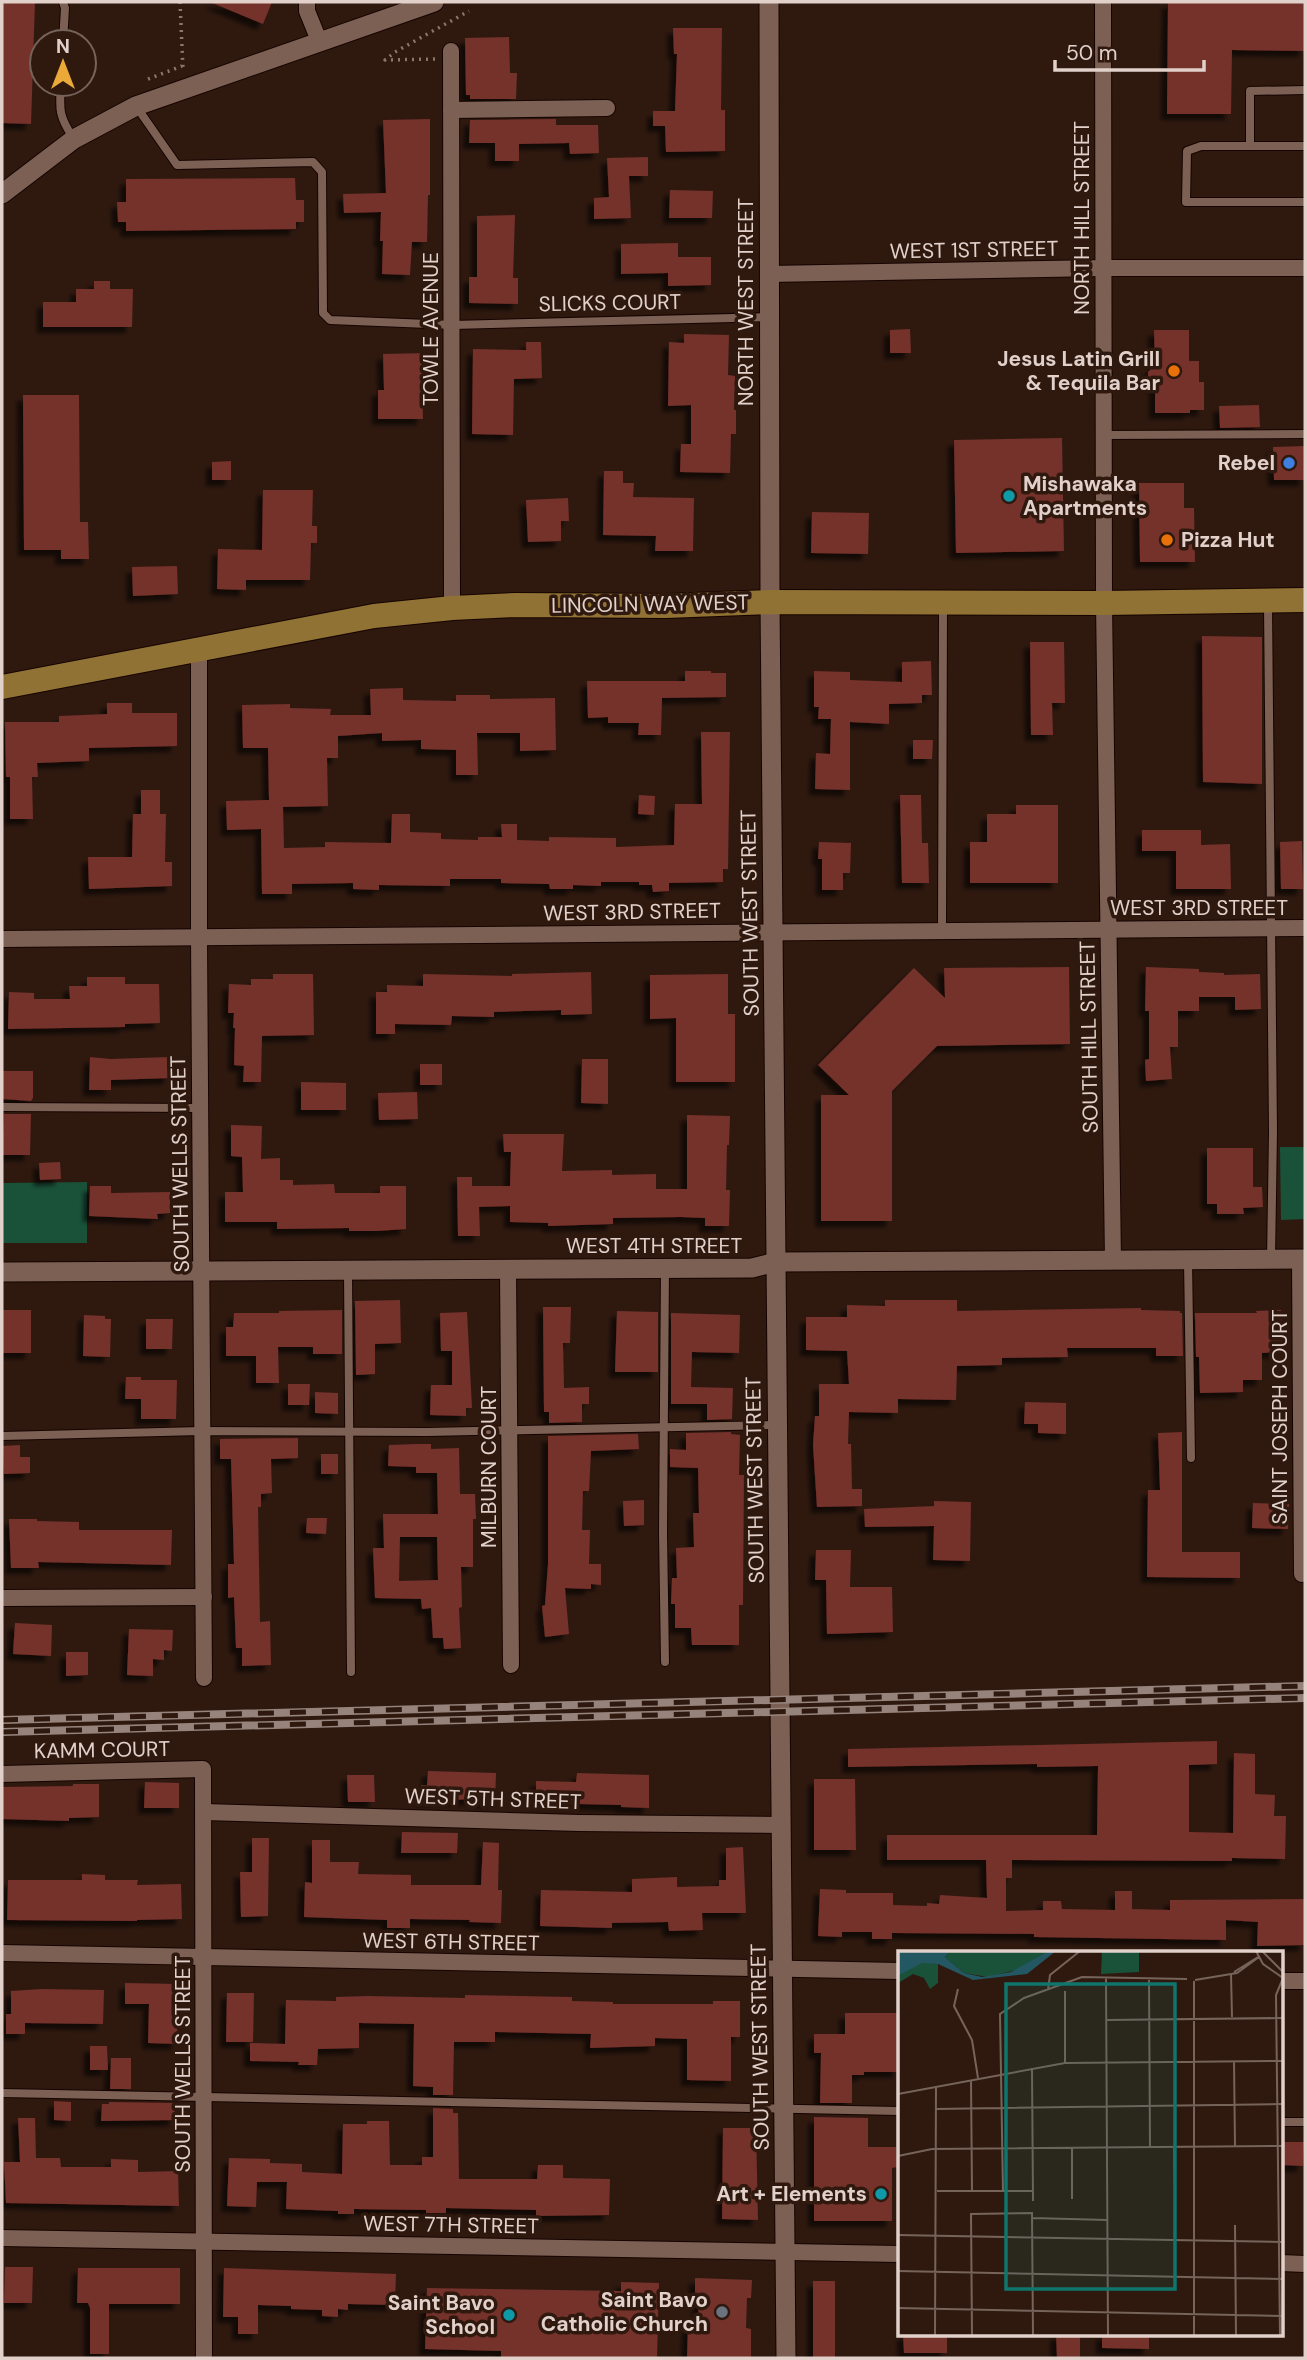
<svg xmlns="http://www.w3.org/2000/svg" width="1307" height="2360" font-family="'DM Sans',sans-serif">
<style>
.green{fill:#195139}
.building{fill:#74312c;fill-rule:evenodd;filter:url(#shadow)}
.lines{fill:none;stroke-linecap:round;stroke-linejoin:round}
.service-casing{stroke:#160400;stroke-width:10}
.minor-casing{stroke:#160400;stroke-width:18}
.tertiary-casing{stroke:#160400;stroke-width:21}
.primary-casing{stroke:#160400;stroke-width:26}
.path{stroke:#89766e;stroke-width:3.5;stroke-dasharray:2 5;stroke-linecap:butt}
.service{stroke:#7c6054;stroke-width:8}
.minor{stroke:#7c6054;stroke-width:16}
.tertiary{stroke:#7c6054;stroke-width:19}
.primary{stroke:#917235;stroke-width:24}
.rail-casing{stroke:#96847c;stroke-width:8}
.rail{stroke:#2f190f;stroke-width:5;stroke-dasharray:16;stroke-linecap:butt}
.food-dot{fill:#e8710a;stroke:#2f190f;stroke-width:2.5}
.shop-dot{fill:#3f7fe0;stroke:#2f190f;stroke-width:2.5}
.culture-dot{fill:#0f9aa8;stroke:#2f190f;stroke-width:2.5}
.worship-dot{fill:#6b7280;stroke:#2f190f;stroke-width:2.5}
.labels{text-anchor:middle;stroke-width:7;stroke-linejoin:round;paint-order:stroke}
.street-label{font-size:21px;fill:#e1d1ca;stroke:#2f190f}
.poi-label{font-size:21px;font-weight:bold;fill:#e1d1ca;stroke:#2f190f;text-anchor:end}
.inset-road{fill:none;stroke:#76635a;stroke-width:2}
.view{fill:#0f766e;fill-opacity:0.15;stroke:#0f766e;stroke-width:3.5}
.inset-edge{fill:none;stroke:#e1d1ca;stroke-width:3.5}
</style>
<defs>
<filter id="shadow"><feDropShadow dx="-6" dy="6" stdDeviation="2" flood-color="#0009"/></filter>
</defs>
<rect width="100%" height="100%" fill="#2f190f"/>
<!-- green -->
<g class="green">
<path d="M1280,1147H1305V1219L1281,1220Z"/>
<path d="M87,1182V1243H2V1183Z"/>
</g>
<!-- building -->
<g class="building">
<path d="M2,2H35L31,124L2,123Z"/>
<path d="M210,2H272L263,24Z"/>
<path d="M1168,2H1305V51L1232,50L1231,114H1167Z"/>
<path d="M673,28H722L721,110H725V151L666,152L665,126H653V111H675L677,54H674Z"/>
<path d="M509,37L510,73H517L516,99H470V95H466L465,38Z"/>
<path d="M430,119V195H428L427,242H412L410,275L382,274L383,241H380L381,212L344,213L343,194L386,193L383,120Z"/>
<path d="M556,119V125H598L599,153L570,154L569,143L519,144V161H495V143H469L470,120Z"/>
<path d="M648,157V176H629L631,218L594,219V198L609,197L607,158Z"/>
<path d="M295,178L296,200H304V222H296V229L126,231V222H118L117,202H126V179Z"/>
<path d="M670,190L713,191L712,218H669Z"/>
<path d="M515,215L513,278H518V304L469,303V277H477V216Z"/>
<path d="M678,243V257H711V285L668,286V273L621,274V244Z"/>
<path d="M94,281H110V289H133L132,327H43V302H76V289H94Z"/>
<path d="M910,329L911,353H890V330Z"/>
<path d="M1154,330H1189V361H1199V382H1204V410H1190V413H1155V386L1148,382V372L1155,365Z"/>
<path d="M684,334L729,335L728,375L735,376L734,410H736V434H731L730,473L680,472L681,444H691V405L668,406L669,342L684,343Z"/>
<path d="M526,342H541L542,378L514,379L513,435L472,434L473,349L526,350Z"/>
<path d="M426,353L427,380H422L423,419H378V390H384L383,354Z"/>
<path d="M23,395H79L80,522H88L89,559H61V550H24Z"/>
<path d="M1259,405L1260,427L1220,428L1219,406Z"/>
<path d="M1062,438L1064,551L956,553L954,440Z"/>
<path d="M1305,446V480H1274L1273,447Z"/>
<path d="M231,461V480H212V462Z"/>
<path d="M604,471H623V483H634L633,497L694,498L693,551H655L656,536L603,535Z"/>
<path d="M1139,483H1184V508H1194L1195,562H1140Z"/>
<path d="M263,490H313L312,526H317V543H311L310,580H246V590L217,589L218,549L262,550Z"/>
<path d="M568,498L569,521H561V541L528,542L526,500Z"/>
<path d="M812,512L869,513L868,554L811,553Z"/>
<path d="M177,566L178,594L133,596L132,567Z"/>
<path d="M1202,636L1262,637V784L1203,782Z"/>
<path d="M1030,642H1064L1065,703H1052L1053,735H1031Z"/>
<path d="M931,661L932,695H922V703L889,704V724L850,722V790L815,789L816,753L830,754L831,719H818L819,707H814V671L850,672V680L902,682V662Z"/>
<path d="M685,671H711V673H726V697L662,698L661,735H638L639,723H608V717L588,718L587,681H685Z"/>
<path d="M403,688V700L456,701V695H490V699L555,698L556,750L520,751V733H477L478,775H456V750L421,749V740L382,741V733L338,736V758H327L328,806L283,807L284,848L325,847V842L391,843L392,814H410V832L441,833V839L478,840V837H502L501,824H517V840L549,841V837L616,838V847L674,845L675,804H702L701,732H730L728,869H723V882L669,883V891L653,892L652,885H639V882H601V886L573,885V889H550L549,884L501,883V879H450V886L379,885V890L353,889V883L292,884V894H262L261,829L227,830L226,801L269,800L268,748H243L242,705L290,704V708L331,709L330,715H371L370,689Z"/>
<path d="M107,703H132V713H177V746L89,748V761L37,763L38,777H32L33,819H10V777H6L5,722H59V716L107,714Z"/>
<path d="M913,740H933L932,759H913Z"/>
<path d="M141,790H160V814H166L165,862H172V886L89,889L88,857H132L133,814H141Z"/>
<path d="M639,795L655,796L654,815L638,814Z"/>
<path d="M900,795H921L922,843H928L929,883H902Z"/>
<path d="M1016,805H1058V883H970V842H987V814H1016Z"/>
<path d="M1142,830H1201V845L1230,844L1231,889H1176V851H1142Z"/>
<path d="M1302,841L1303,889H1281L1280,842Z"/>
<path d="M819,842L851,843L850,873H843V890H822V859H818Z"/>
<path d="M1069,967L1070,1044L937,1046L892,1091V1221H821V1095H849L818,1065L914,968L945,998L944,968Z"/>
<path d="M1146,967L1199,969V972L1224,973V975L1260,974L1261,1009L1235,1010V997H1199V1011H1178V1047H1170L1172,1079L1146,1081L1145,1060L1149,1059V1011H1145Z"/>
<path d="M591,972L592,1014L561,1015V1010L494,1012V1017L452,1016L451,1025L395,1024V1034H376V992H387V985L423,986V974L512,976V974Z"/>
<path d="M273,974H313L314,1035L262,1036L261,1082H243L244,1066L234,1065L235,1028H233L234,1013H228L229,984L251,985V979H273Z"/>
<path d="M728,974V1014H735V1082H676V1018L650,1019V975Z"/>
<path d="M87,977H125V984H159L160,1023L125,1024V1027L8,1029L9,992L34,993V999H70L69,986H87Z"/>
<path d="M90,1057L111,1059L169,1057L170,1078L111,1080V1090H89Z"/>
<path d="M582,1059H608V1104L581,1103Z"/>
<rect x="420" y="1064" width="22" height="21"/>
<path d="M2,1071H33V1098L31,1101L2,1099Z"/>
<path d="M301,1082L346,1083V1110H301Z"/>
<path d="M417,1092L418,1119L379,1120L378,1093Z"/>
<path d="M4,1114H31L30,1155H2Z"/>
<path d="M687,1115L730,1116L729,1145H727L726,1190H730L729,1226H705V1218L681,1217L613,1218V1224L548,1226V1223L510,1222V1206L479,1207L480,1236H458L457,1177H472V1186H510L511,1152H504L503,1134H564L562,1171L612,1170V1175L656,1174V1189H687Z"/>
<path d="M231,1125L262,1126L261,1159L280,1158V1180H293V1185L334,1184L335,1193H380V1186H406V1229L377,1231H349V1228L277,1229V1222H225V1192H243L242,1157L231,1156Z"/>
<path d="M1207,1148H1253V1187H1262L1263,1207L1243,1208L1244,1214H1217V1204H1207Z"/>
<path d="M60,1162L61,1179L40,1180L39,1163Z"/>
<path d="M90,1186H111V1193L170,1192V1213L157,1214L158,1219L89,1216Z"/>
<path d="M400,1300L401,1343L375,1344V1374L356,1375L355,1301Z"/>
<path d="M885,1300H957V1311L1141,1308V1310L1180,1311V1313H1182L1183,1356H1156V1348H1067L1068,1357L1002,1358V1365L957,1366L956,1400L898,1399V1413L849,1412L848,1444H851L852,1489H862V1506L817,1507L813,1445L815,1416H819V1384H849L847,1351L806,1350V1317H847V1305L885,1306Z"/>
<path d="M543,1307H571L570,1343H563L564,1388L589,1387V1404H582V1422L549,1423V1412H544Z"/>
<rect x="2" y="1310" width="29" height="43"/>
<path d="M342,1310V1354H313V1347H278L279,1383H256V1356H226V1327H233L234,1313H279V1311Z"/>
<path d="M1281,1310L1282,1352L1262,1353V1380H1243V1392L1200,1393L1199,1357H1196L1195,1313H1257L1256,1311Z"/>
<path d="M617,1311L658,1312V1372H615Z"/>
<path d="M467,1312L472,1408H466V1416L430,1415L431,1385H452V1351H441L440,1313Z"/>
<path d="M671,1313L740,1315L739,1353L692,1352L691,1387L733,1388L732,1419L707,1420V1404H671Z"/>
<path d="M84,1315L105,1316V1319H111L110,1357L83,1356Z"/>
<path d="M146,1319H173L172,1349H146Z"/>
<path d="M126,1377H141V1380H177L176,1419H141V1399H125Z"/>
<path d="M288,1384H310L309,1405H288Z"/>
<path d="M315,1392L338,1393V1414L315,1413Z"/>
<path d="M1025,1402L1066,1403V1434L1038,1433V1424H1024Z"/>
<path d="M731,1432V1434L740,1435L739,1475H744L743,1605H739V1645H692L691,1628H675V1604H671L672,1578H677L676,1548L694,1547L693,1513H699L698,1468L670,1467V1449L686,1450V1433Z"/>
<path d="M1182,1432V1552H1240V1578L1147,1577L1148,1490H1160L1158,1433Z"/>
<path d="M638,1434L639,1449L591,1451L589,1491H583L582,1530H590L589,1564H601V1585L591,1584V1589L565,1588L569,1634L545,1637L542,1606L545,1605L548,1564V1436Z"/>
<path d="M298,1438V1458L271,1459L272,1493L261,1494V1507H258L260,1622L270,1621L271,1665L242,1666V1648H236L234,1597L228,1598V1564H234L231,1459H220V1439Z"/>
<path d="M416,1444H431V1449L459,1448L460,1494H475L476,1519H473V1567H461L462,1607L459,1608L461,1648L444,1649L443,1638H433L431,1608L422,1609L421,1599L375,1598L373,1548H384L383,1514H438L437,1473H416V1467L388,1466L389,1445ZM400,1537H437L438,1580L399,1581Z"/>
<path d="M20,1445V1457H30V1473L4,1474L3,1446Z"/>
<rect x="321" y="1454" width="17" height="20"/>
<path d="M644,1500V1525L624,1526L623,1501Z"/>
<path d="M934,1501L971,1502L970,1561L933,1560L934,1526L865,1527L864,1509L934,1506Z"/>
<path d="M1253,1503L1289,1504L1288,1529L1252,1528Z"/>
<path d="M307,1518H327L326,1534L306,1533Z"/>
<path d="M9,1519H37V1521L79,1522V1530H172L171,1565L38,1562L39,1568H11Z"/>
<path d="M816,1550H851L850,1587H892L893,1632L827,1634L826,1580H815Z"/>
<path d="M15,1623L52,1625L51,1656L13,1654Z"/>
<path d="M129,1629L173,1630L172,1651L164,1650V1660L153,1659V1676L127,1675Z"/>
<path d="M66,1652H88V1675L66,1676Z"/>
<path d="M1217,1741V1764L1189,1765V1832L1233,1833L1234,1753L1255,1754V1794L1275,1795L1274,1816H1286L1285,1859L1232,1858V1861L1012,1860V1878H1006V1911L1043,1910V1901H1061L1062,1909L1115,1910V1891H1132V1909L1170,1910V1900L1305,1899V1945L1257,1946L1258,1922L1226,1920V1940L1034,1937V1934L892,1933V1939H872V1932H842V1937L818,1936L820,1889L846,1890V1893H893V1905L927,1906V1903L939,1904L940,1895L987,1898L986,1860H887V1835H1097L1098,1766L1037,1767V1764L848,1767V1749Z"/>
<path d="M428,1771L496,1773L495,1802H477V1799L421,1801V1785H427Z"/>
<path d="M577,1773L649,1775V1808L621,1807V1805L536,1803V1781L576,1782Z"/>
<path d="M347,1775H374L375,1802H348Z"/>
<path d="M814,1779H855L856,1850H814Z"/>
<path d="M145,1782L179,1783V1808H144Z"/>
<path d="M73,1784H99V1817L69,1818V1821L2,1819V1787L73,1786Z"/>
<path d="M402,1832L458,1833L457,1853H401Z"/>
<path d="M252,1838H269L268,1916L241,1917L240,1872H252Z"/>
<path d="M312,1840H330V1862H359L358,1874L411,1875V1885H481L483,1842L499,1843L498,1890H502L501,1923L469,1922L470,1920L410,1919V1928H387V1920L304,1917L305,1882L312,1883Z"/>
<path d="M743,1847L746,1913H702L703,1930L669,1931L668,1922L612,1923V1928L540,1926L541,1890L632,1892V1879L677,1877V1887L719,1886V1880H726V1848Z"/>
<path d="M82,1874L105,1875V1880H138L137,1885L181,1884L182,1919L137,1920V1921L7,1920L8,1880H82Z"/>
<path d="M125,1983L178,1984L177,2044L148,2043L149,2004H125Z"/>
<path d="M42,1989L104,1990L103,2024L25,2023V2034H6V2014H11V1991Z"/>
<path d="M227,1993H254L253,2042H226Z"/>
<path d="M465,1995L572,1997V2001L613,2002V2004H713V2001H740V2037H731V2081L687,2080V2039L655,2038V2046L590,2048L591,2034L495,2032V2042H454L453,2095H433V2087L413,2086L414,2024L359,2023V2048L318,2049L317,2065H298L299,2062L250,2061V2043L285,2044L286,2000L336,2001V1997L368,1996L465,1998Z"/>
<path d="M845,2013H899V2072H864V2075H852V2103H820L821,2053H814V2034H845Z"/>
<path d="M90,2046H107L108,2070H90Z"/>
<path d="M111,2058H131V2089H110Z"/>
<path d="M54,2101L71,2102V2121L54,2120Z"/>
<path d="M109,2102L175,2103V2120L101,2121L102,2104H109Z"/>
<path d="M433,2108L453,2109V2113H458L459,2179H537L538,2165H563V2178L610,2179L609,2215L536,2216V2210L446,2208V2213H426V2210L354,2209V2214H338V2211L286,2209L287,2182H257L256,2207L227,2206L229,2158L270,2159V2163L302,2164V2172L342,2174L343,2124H367V2121H389L390,2165H422V2157H433Z"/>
<path d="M814,2117L868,2118V2147H896L897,2167L892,2168V2221H814Z"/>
<path d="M18,2118H35L36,2158H60L61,2167H111V2159L138,2160V2172L178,2171L179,2206L6,2203L4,2162H20Z"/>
<path d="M723,2128H756L758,2220L722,2219Z"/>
<path d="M1281,2142H1304L1303,2166L1281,2165Z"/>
<path d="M5,2267H33L32,2303H4Z"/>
<path d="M78,2268H180V2304H109V2354H90V2308L88,2303H77Z"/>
<path d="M224,2268L396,2274L395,2305L348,2304V2310L338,2309V2317L322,2316V2310L291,2309V2306L258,2305V2334H238V2317H223Z"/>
<path d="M695,2278L752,2280L751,2298H747L746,2328L751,2329V2358H687L688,2326H698L699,2295H695Z"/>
<rect x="813" y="2281" width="22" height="77"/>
<path d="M621,2282L659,2283L657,2358H501V2351L425,2349L427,2288L621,2291Z"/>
<path d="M903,2334H947V2353H904Z"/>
<path d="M1056,2334H1080V2358H1057Z"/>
<path d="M1102,2334H1149V2349L1102,2348Z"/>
</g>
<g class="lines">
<!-- service casing -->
<g class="service-casing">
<g id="service">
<path d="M63,2L65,8L63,42"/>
<path d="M61,84C59,110 59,117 74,139"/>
<path d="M1305,90L1250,91V146H1305"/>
<path d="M136,106L177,165L313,162L322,172L323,313L330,320L453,325L769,317"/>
<path d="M1250,146H1201L1187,151L1186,202H1305"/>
<path d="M1104,435L1305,434"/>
<path d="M1268,605L1273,1131L1271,1260"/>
<path d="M942,931L943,606"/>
<path d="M2,1107L200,1108"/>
<path d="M1188,1260L1191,1458"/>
<path d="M348,1271L351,1672"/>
<path d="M2,1436L201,1431L427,1432L776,1425"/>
<path d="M665,1662L663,1533L665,1269"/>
<path d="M2,2093L899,2111"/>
<path d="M1281,2122H1305"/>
</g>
</g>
<!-- minor casing -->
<g class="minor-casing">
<g id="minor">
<path d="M307,2V11L320,43"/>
<path d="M1103,2L1104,603L1113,1261"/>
<path d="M451,51L452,608"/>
<path d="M451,110L607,108"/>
<path d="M769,274L1103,268H1305"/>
<path d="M199,650V938L204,1678"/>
<path d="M2,939L1305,928"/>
<path d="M1300,1259L1302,1574"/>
<path d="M508,1269L511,1665"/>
<path d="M2,1598L204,1597"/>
<path d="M2,1774L203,1769L204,2358"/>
<path d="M204,1812L579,1823L781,1825"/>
<path d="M2,1953L899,1971"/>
<path d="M1281,1981H1305"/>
<path d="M2,2238L899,2254"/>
<path d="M1281,2263L1305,2264"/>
</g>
</g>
<!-- tertiary casing -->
<g class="tertiary-casing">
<g id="tertiary">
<path d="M769,2L770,602L786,2358"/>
<path d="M2,194L74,139L136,106L434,2"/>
<path d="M2,1272L752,1268L776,1262L1305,1259"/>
</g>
</g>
<!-- primary casing -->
<g class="primary-casing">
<path id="primary" d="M2,687L374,616L452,608L515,605L666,606L770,602L1104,603L1305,600"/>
</g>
<!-- path -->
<g class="path">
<path d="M180,2L183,69"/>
<path d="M435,59L385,60L395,52L469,11"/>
<path d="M148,79L182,66"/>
</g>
<!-- service -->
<use href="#service" class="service"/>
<!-- minor -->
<use href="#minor" class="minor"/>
<!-- tertiary -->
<use href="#tertiary" class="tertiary"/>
<!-- primary -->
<use href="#primary" class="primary"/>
<!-- rail casing -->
<g class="rail-casing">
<g id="rail">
<path d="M2,1720L1305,1686"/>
<path d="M2,1732L1305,1698"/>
</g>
</g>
<!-- rail -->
<use href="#rail" class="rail"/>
</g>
<!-- markers -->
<g class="food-dot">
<circle cx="1174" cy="371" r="7"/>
<circle cx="1167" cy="540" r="7"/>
</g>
<circle class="shop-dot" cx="1289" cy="463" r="7"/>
<g class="culture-dot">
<circle cx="1009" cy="496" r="7"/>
<circle cx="881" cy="2194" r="7"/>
<circle cx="509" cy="2315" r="7"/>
</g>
<circle class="worship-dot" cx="722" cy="2312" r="7"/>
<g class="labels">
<!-- street labels -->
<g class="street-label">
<text transform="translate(1082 218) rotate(-90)" y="7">NORTH HILL STREET</text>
<text transform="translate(974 250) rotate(-1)" y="7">WEST 1ST STREET</text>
<text transform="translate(746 302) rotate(-90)" y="7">NORTH WEST STREET</text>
<text transform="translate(610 303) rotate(-1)" y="7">SLICKS COURT</text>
<text transform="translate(431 329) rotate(-90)" y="7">TOWLE AVENUE</text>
<text transform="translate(650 604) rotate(-1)" y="7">LINCOLN WAY WEST</text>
<text x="1199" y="915">WEST 3RD STREET</text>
<text transform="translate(632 912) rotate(-1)" y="7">WEST 3RD STREET</text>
<text transform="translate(750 913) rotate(-91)" y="7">SOUTH WEST STREET</text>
<text transform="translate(1089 1037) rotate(-91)" y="7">SOUTH HILL STREET</text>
<text transform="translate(180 1164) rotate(-91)" y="7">SOUTH WELLS STREET</text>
<text x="654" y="1253">WEST 4TH STREET</text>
<text transform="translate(1280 1417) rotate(-90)" y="7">SAINT JOSEPH COURT</text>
<text transform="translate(489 1467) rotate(-90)" y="7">MILBURN COURT</text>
<text transform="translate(755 1480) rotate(-91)" y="7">SOUTH WEST STREET</text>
<text transform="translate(102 1750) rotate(-1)" y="7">KAMM COURT</text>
<text transform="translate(493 1799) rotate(2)" y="7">WEST 5TH STREET</text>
<text transform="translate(451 1942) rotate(1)" y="7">WEST 6TH STREET</text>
<text transform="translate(760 2047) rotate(-91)" y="7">SOUTH WEST STREET</text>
<text transform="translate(183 2064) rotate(-90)" y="7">SOUTH WELLS STREET</text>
<text transform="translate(451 2225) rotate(1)" y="7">WEST 7TH STREET</text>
</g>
<!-- poi labels -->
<g class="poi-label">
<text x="1160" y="366">Jesus Latin Grill<tspan x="1160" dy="24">&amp; Tequila Bar</tspan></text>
<text x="1275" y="470">Rebel</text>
<text x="1023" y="491" text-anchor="start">Mishawaka<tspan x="1023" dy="24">Apartments</tspan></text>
<text x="1181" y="547" text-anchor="start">Pizza Hut</text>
<text x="867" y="2201">Art + Elements</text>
<text x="708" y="2307">Saint Bavo<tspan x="708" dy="24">Catholic Church</tspan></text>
<text x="495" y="2310">Saint Bavo<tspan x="495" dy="24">School</tspan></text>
</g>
</g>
<!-- overview -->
<g transform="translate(898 1951)">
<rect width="385" height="385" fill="#2f190f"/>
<path d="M52,0H150L118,19L90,26L66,22L47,6ZM204,0H241V21L203,23ZM24,11L40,13V32L32,38L26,27L15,23L0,32V25Z" fill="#195139"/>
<path d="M0,0H52L47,6L66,22L84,26L113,21L150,0H158L129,23L75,29L40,13L24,12L0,25Z" fill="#235862"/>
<path class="inset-road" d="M358,0L365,13L385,27M364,0L385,21M336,21L360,6M333,23L334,66M208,27L210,385M251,27L252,196M297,29L339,22L361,6M60,38L56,55L74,89L80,127M150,39L152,24L182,0M167,40V112M209,69L385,67M336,110L337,195M134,117L135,250M73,129L74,240M0,143L167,112L385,110M38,158L385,153M276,196L277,237M174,197V248M0,205L34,198L385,195M39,240H135M105,240L102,63L126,47L184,26L289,28M135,267L209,269M337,274L338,385M0,284L385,291M0,320L385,328M0,357L385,365M37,385L38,135M74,385L73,263L134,262L135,385M296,385V30M382,385L378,44L385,27"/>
<path class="view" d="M108,33H277V338H108Z"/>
<rect width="385" height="385" class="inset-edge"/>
</g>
<!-- border -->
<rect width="1307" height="2360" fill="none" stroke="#e1d1ca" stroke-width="7"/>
<!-- north arrow -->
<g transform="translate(63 63)"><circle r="33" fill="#2f190f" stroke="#76635a" stroke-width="2"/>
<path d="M0-5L12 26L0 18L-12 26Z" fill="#eba93a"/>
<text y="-10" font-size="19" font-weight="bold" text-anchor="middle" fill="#e1d1ca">N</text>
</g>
<!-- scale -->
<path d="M1055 60v10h149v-10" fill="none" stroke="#e1d1ca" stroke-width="3.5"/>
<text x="1066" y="60" font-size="21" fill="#e1d1ca" stroke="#2f190f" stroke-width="5" paint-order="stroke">50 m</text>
</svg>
